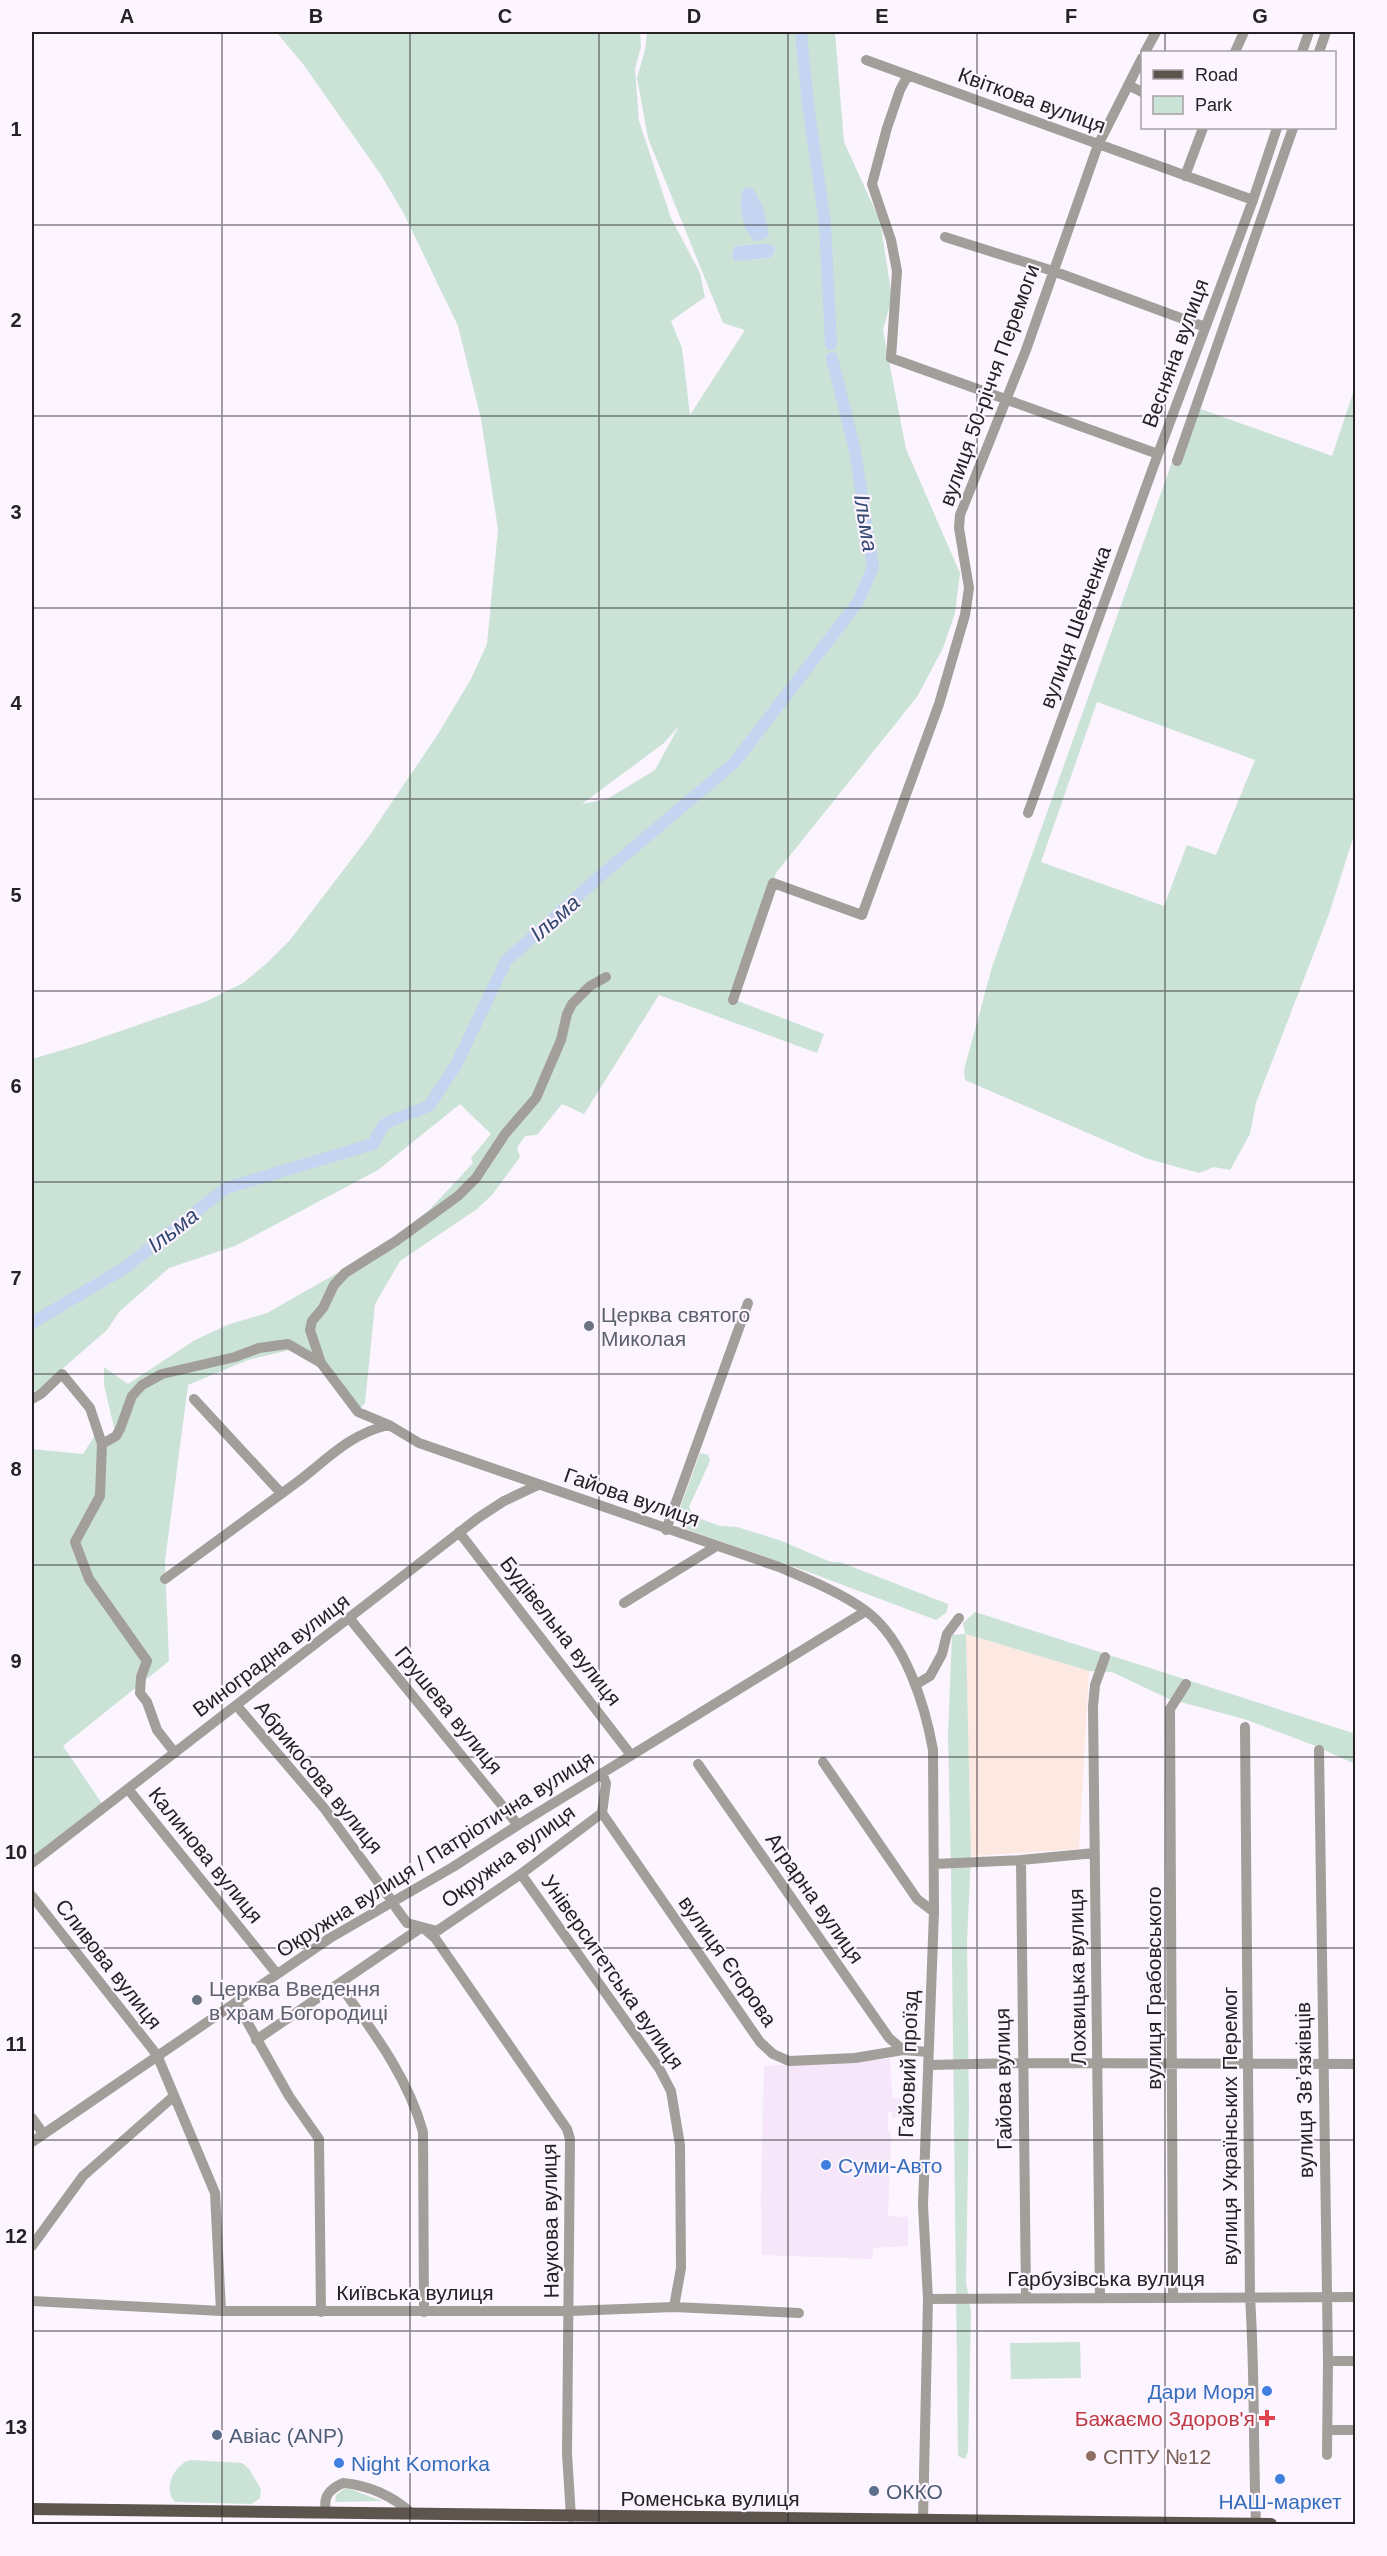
<svg xmlns="http://www.w3.org/2000/svg" width="1387" height="2556" font-family="Arial,sans-serif">
	<style>
		.built { fill: #f5e6f9 }
		.industrial { fill: #fde8e2 }
		.green { fill: #cae3d6; fill-rule: evenodd }
		.water { fill: #c4d4f1 }
		.lines { fill: none; stroke-linecap: round; stroke-linejoin: round }
		.river { stroke: #c4d4f1; stroke-width: 12 }
		.minor { stroke: #a29e99; stroke-width: 10 }
		.major { stroke: #5d554d; stroke-width: 12 }
		.grid { fill: none; stroke: #252125; stroke-width: 1.5; stroke-opacity: 0.55 }
		.worship-dot { fill: #6b7280; stroke: #fcf4fe; stroke-width: 2 }
		.shop-dot { fill: #3f7fe0; stroke: #fcf4fe; stroke-width: 2 }
		.health-dot { fill: #e0444e; stroke: #fcf4fe; stroke-width: 2 }
		.service-dot { fill: #5c6f8a; stroke: #fcf4fe; stroke-width: 2 }
		.education-dot { fill: #8d6e63; stroke: #fcf4fe; stroke-width: 2 }
		.labels { text-anchor: middle; dominant-baseline: central; stroke-width: 4.5; stroke-linejoin: round; paint-order: stroke }
		.street-label { font-size: 21px; fill: #252125; stroke: #fcf4fe }
		.worship-label { font-size: 21px; fill: #5b616d; stroke: #fcf4fe; text-anchor: start }
		.shop-label { font-size: 21px; fill: #366cbe; stroke: #fcf4fe; text-anchor: start }
		.health-label { font-size: 21px; fill: #be3a42; stroke: #fcf4fe; text-anchor: end }
		.service-label { font-size: 21px; fill: #4e5e75; stroke: #fcf4fe; text-anchor: start }
		.education-label { font-size: 21px; fill: #785e54; stroke: #fcf4fe; text-anchor: start }
		.water-label { font-size: 22px; font-style: italic; fill: #344972; stroke: #fcf4fe }
		.neatline { fill: none; stroke: #252125; stroke-width: 2 }
		.grid-label { font-size: 20px; text-anchor: middle; font-weight: bold; fill: #252125 }
	</style>
	<rect width="100%" height="100%" fill="#fcf4fe"/>
	<path class="built" d="M890,2059L892,2098L913,2099L912,2118L892,2117V2112H888V2132L891,2133L888,2216L908,2217V2246L873,2248L872,2259L762,2255L761,2198L764,2066Z"/>
	<path class="industrial" d="M966,1634L1089,1671L1079,1849L971,1856Z"/>
	<path class="green" d="M276,32H640L641,47L635,69L639,121L671,218L700,273L705,297L671,321L682,348L690,415L745,330L723,323L648,138L637,78L645,50L647,32H835L844,142L880,221L892,297L883,330L906,449L960,573L955,613L943,648L917,697L776,873L733,999L824,1034L817,1053L659,995L584,1114L562,1104L537,1135L525,1136L517,1148L520,1157L492,1195L477,1209L400,1261L375,1304L365,1403L355,1414L316,1364L290,1350L248,1360L188,1385L165,1561L169,1661L63,1746L105,1808L32,1863V1449L83,1454L97,1432L102,1444L116,1436L104,1385V1367L128,1384L195,1340L230,1324L267,1313L376,1251L429,1210L473,1163L471,1158L491,1134L460,1104L378,1170L235,1246L169,1268L119,1312L107,1330L62,1369L41,1394L32,1389V1059L83,1044L207,1001L243,983L267,963L290,940L367,839L438,734L471,679L487,644L498,529L481,419L458,326L403,212L381,175L303,64ZM756,244H771L776,248L771,258L747,260L735,246ZM679,726L655,770L607,799L582,804L664,743Z
		M1355,387V832L1329,914L1256,1103L1250,1134L1230,1170L1214,1167L1199,1173L1148,1159L965,1080L964,1070L992,967L1192,406L1332,456ZM1097,702L1255,760L1216,855L1187,845L1164,906L1041,862Z
		M700,1453L708,1455L710,1461L689,1507L693,1516L720,1526L737,1527L779,1540L831,1562H840L948,1604L947,1612L936,1620L811,1573L683,1528L680,1508Z
		M975,1612L1356,1734L1355,1764L1313,1745L1244,1719L1169,1699L1112,1672L1089,1671L966,1634L971,1856L967,1941L969,2106L966,2282L971,2312L968,2452L965,2459L958,2456L951,1874L948,1734L952,1635L965,1634L963,1623Z
		M1080,2342L1081,2378L1011,2379L1010,2343Z
		M191,2460L242,2463L249,2469L261,2489L260,2498L252,2504L175,2502C162,2489 175,2463 191,2460Z
		M344,2489H350L382,2501L335,2502L336,2495Z"/>
	<path class="water" d="M748,187L753,189L763,206L769,235L765,239L754,241C742,228 739,207 742,191Z
		M756,244H771L776,248L771,258L734,261L732,255L735,246Z"/>
	<g class="lines">
		<path class="river" d="M801,32L808,105L825,223L831,344
			M32,1323L126,1267L226,1188L373,1144L383,1126L390,1121L429,1106L456,1065L506,961L599,877L734,763L858,602L873,567L855,451L832,358"/>
		<path class="minor" d="M1145,52L1156,32
			M1235,52L1244,32
			M1302,52L1309,32
			M1319,52L1326,32
			M866,60L1253,200
			M908,75L900,90L887,128L872,184L891,240L897,271L891,358L1158,454L1253,200L1277,128
			M1128,85L1142,92
			M1185,176L1203,128
			M945,237L1053,271L1205,327
			M1177,461L1293,128
			M1028,813L1158,454
			M606,977L590,986L572,1004L567,1014L561,1040L536,1098L505,1134L476,1178L458,1196L396,1241L345,1273L334,1285L323,1308L312,1321L310,1330L321,1363L358,1412L389,1425L419,1443L779,1567C807,1579 842,1593 866,1611C905,1640 925,1705 933,1750L934,1912L923,2205L928,2299L923,2519
			M733,1000L773,883L862,915L939,704L965,615L969,588L959,528L960,515L1026,350L1098,145L1142,58
			M32,1399L41,1394L62,1374L90,1408L102,1444L116,1436L120,1429L132,1396L142,1385L162,1374L235,1357L259,1348L288,1344L321,1363
			M194,1399L281,1493
			M102,1444L100,1496L75,1542L89,1579L147,1661L141,1677L140,1693L147,1702L157,1730L175,1753
			M666,1530L748,1303
			M459,1532L631,1755
			M165,1579C209,1547 252,1515 296,1483C328,1459 348,1435 388,1425
			M624,1603L715,1547
			M350,1619L518,1825
			M915,1685L930,1676L942,1654L947,1634L959,1618
			M237,1706L324,1808L392,1901
			M1245,1727L1250,2297C1255,2373 1253,2448 1256,2524
			M1319,1750L1328,2361L1327,2455
			M823,1762L917,1899L934,1912
			M698,1764L889,2038L903,2050
			M602,1773L606,1783L602,1813L760,2042L773,2054L789,2061L855,2058L903,2050L928,2052
			M128,1789L277,1974
			M1021,1860L1026,2298
			M32,1863L478,1518L504,1501L538,1485
			M934,1864L1021,1860L1095,1853
			M521,1874L659,2068L671,2091L680,2145L681,2268L674,2307
			M32,1896L157,2055L215,2193L221,2311
			M396,1908L407,1923L422,1927L435,1938L567,2129L570,2139L567,2454L571,2517
			M339,1984C372,2030 408,2077 423,2132L424,2312
			M236,2002L289,2096L319,2139L321,2312
			M256,2040L422,1927L437,1931L521,1874L602,1813
			M928,2065L1022,2063L1356,2064
			M32,2118L42,2132
			M32,2142L330,1938L453,1867L518,1825L866,1611
			M32,2246L83,2176L174,2096
			M1173,2297L1170,1709L1186,1684
			M1100,2298L1093,1707L1095,1685L1105,1657
			M928,2299L1356,2297
			M32,2301L221,2311H570L674,2307L799,2313
			M1328,2361H1356
			M1328,2430H1356
			M326,2512C323,2497 328,2490 343,2483C368,2485 393,2496 411,2513"/>
		<path class="major" d="M32,2509L1271,2524"/>
	</g>
	<path class="grid" d="M222,32V2524M410,32V2524M599,32V2524M788,32V2524M977,32V2524M1165,32V52M1165,128V2524M32,225H1356M32,416H1356M32,608H1356M32,799H1356M32,991H1356M32,1182H1356M32,1374H1356M32,1565H1356M32,1757H1356M32,1948H1356M32,2140H1356M32,2331H1356"/>
	<g class="worship-dot">
		<circle cx="589" cy="1326" r="6"/>
		<circle cx="197" cy="2000" r="6"/>
	</g>
	<g class="shop-dot">
		<circle cx="826" cy="2165" r="6"/>
		<circle cx="1267" cy="2391" r="6"/>
		<circle cx="339" cy="2463" r="6"/>
		<circle cx="1280" cy="2479" r="6"/>
	</g>
	<path class="health-dot" d="M1264 2409h6v6h6v6h-6v6h-6v-6h-6v-6h6z"/>
	<g class="service-dot">
		<circle cx="217" cy="2435" r="6"/>
		<circle cx="874" cy="2491" r="6"/>
	</g>
	<circle class="education-dot" cx="1091" cy="2456" r="6"/>
	<g class="labels">
		<g class="street-label">
			<text transform="translate(1032 100) rotate(20)">Квіткова вулиця</text>
			<text transform="translate(1175 353) rotate(-70)">Весняна вулиця</text>
			<text transform="translate(989 385) rotate(-70)">вулиця 50-річчя Перемоги</text>
			<text transform="translate(1075 627) rotate(-70)">вулиця Шевченка</text>
			<text transform="translate(632 1497) rotate(19)">Гайова вулиця</text>
			<text transform="translate(561 1631) rotate(52)">Будівельна вулиця</text>
			<text transform="translate(271 1655) rotate(-37)">Виноградна вулиця</text>
			<text transform="translate(449 1710) rotate(51)">Грушева вулиця</text>
			<text transform="translate(319 1777) rotate(51)">Абрикосова вулиця</text>
			<text transform="translate(435 1854) rotate(-32)">Окружна вулиця / Патріотична вулиця</text>
			<text transform="translate(206 1855) rotate(51)">Калинова вулиця</text>
			<text transform="translate(508 1856) rotate(-36)">Окружна вулиця</text>
			<text transform="translate(815 1898) rotate(55)">Аграрна вулиця</text>
			<text transform="translate(728 1961) rotate(55)">вулиця Єгорова</text>
			<text transform="translate(109 1964) rotate(52)">Сливова вулиця</text>
			<text transform="translate(613 1972) rotate(55)">Університетська вулиця</text>
			<text transform="translate(1077 1977) rotate(-91)">Лохвицька вулиця</text>
			<text transform="translate(1153 1988) rotate(-90)">вулиця Грабовського</text>
			<text transform="translate(908 2064) rotate(-88)">Гайовий проїзд</text>
			<text transform="translate(1003 2079) rotate(-91)">Гайова вулиця</text>
			<text transform="translate(1304 2090) rotate(-91)">вулиця Звʼязківців</text>
			<text transform="translate(1229 2126) rotate(-90)">вулиця Українських Перемог</text>
			<text transform="translate(550 2221) rotate(-91)">Наукова вулиця</text>
			<text x="1106" y="2278">Гарбузівська вулиця</text>
			<text x="415" y="2292">Київська вулиця</text>
			<text x="710" y="2498">Роменська вулиця</text>
		</g>
		<g class="worship-label">
			<text x="601" y="1314">Церква святого<tspan x="601" dy="24">Миколая</tspan></text>
			<text x="209" y="1988">Церква Введення<tspan x="209" dy="24">в храм Богородиці</tspan></text>
		</g>
		<g class="shop-label">
			<text x="838" y="2165">Суми-Авто</text>
			<text x="1255" y="2391" text-anchor="end">Дари Моря</text>
			<text x="351" y="2463">Night Komorka</text>
			<text x="1280" y="2501" text-anchor="middle">НАШ-маркет</text>
		</g>
		<g class="health-label">
			<text x="1255" y="2418">Бажаємо Здоров'я</text>
		</g>
		<g class="service-label">
			<text x="229" y="2435">Авіас (ANP)</text>
			<text x="886" y="2491">ОККО</text>
		</g>
		<g class="education-label">
			<text x="1103" y="2456">СПТУ №12</text>
		</g>
		<g class="water-label">
			<text transform="translate(866 523) rotate(81)">Ільма</text>
			<text transform="translate(555 918) rotate(-41)">Ільма</text>
			<text transform="translate(173 1230) rotate(-38)">Ільма</text>
		</g>
	</g>
	<rect width="1387" height="2556" fill="none" stroke="#fcf4fe" stroke-width="66"/>
	<rect x="1141" y="51" width="195" height="78" fill="#fcf4fe" stroke="#a6a0a7" stroke-width="1.5"/>
	<rect x="1153" y="70" width="30" height="9" fill="#5d554d" stroke="#a6a0a7" stroke-width="1.5"/>
	<text x="1195" y="81" font-size="18" fill="#252125">Road</text>
	<rect x="1153" y="96" width="30" height="18" fill="#cae3d6" stroke="#a6a0a7" stroke-width="1.5"/>
	<text x="1195" y="111" font-size="18" fill="#252125">Park</text>
	<rect x="33" y="33" width="1321" height="2490" class="neatline"/>
	<g class="grid-label">
		<text x="127" y="23">A</text>
		<text x="316" y="23">B</text>
		<text x="505" y="23">C</text>
		<text x="694" y="23">D</text>
		<text x="882" y="23">E</text>
		<text x="1071" y="23">F</text>
		<text x="1260" y="23">G</text>
		<text x="16" y="136">1</text>
		<text x="16" y="327">2</text>
		<text x="16" y="519">3</text>
		<text x="16" y="710">4</text>
		<text x="16" y="902">5</text>
		<text x="16" y="1093">6</text>
		<text x="16" y="1285">7</text>
		<text x="16" y="1476">8</text>
		<text x="16" y="1668">9</text>
		<text x="16" y="1859">10</text>
		<text x="16" y="2051">11</text>
		<text x="16" y="2243">12</text>
		<text x="16" y="2434">13</text>
	</g>
</svg>
